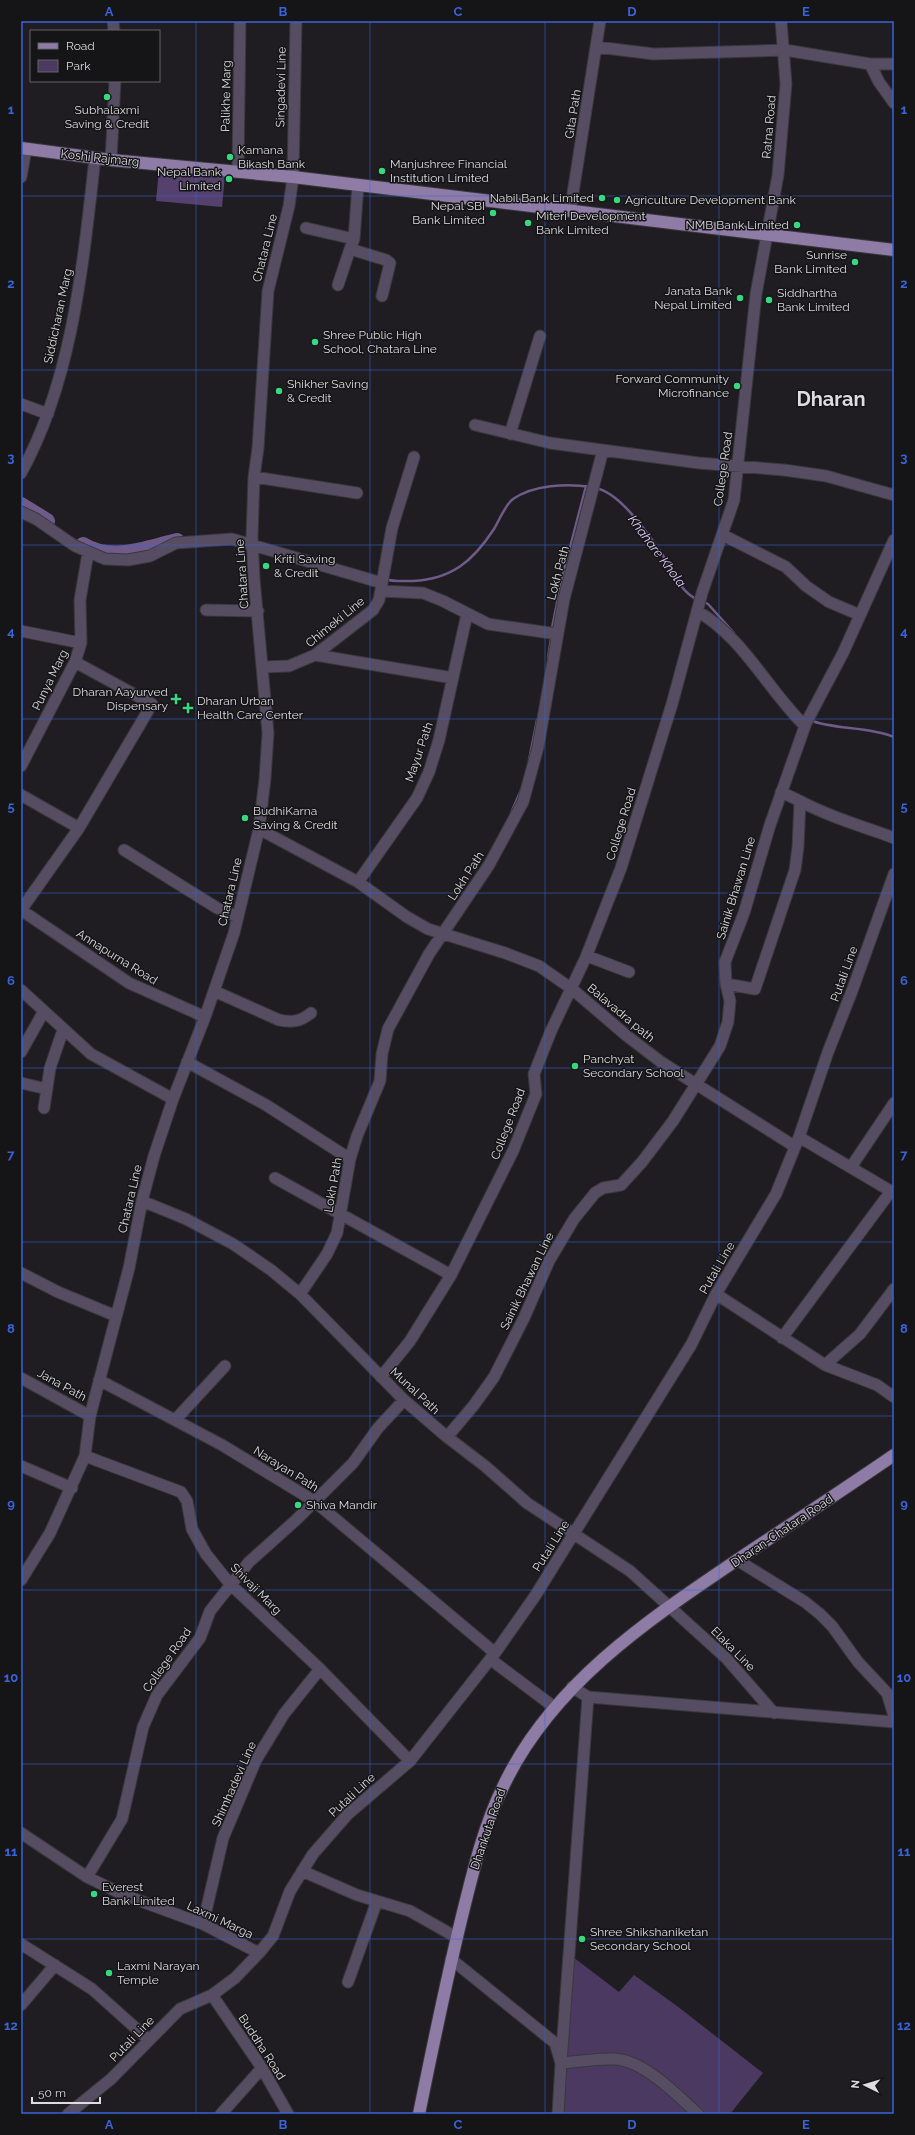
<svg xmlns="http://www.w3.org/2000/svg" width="915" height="2135" font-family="Raleway,sans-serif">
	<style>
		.green { fill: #4b3961 }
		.forest { fill: #55406e }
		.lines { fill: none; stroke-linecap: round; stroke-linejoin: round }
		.stream { stroke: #6f5a8a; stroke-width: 2.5 }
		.river { stroke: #6f5a8a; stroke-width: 16 }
		.minor-casing { stroke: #3a383c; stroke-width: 13 }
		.major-casing { stroke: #3a383c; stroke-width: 14 }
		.minor { stroke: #564d62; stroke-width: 11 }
		.major { stroke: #8e7ca7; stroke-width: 12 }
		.grid { fill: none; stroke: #3a63d9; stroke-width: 1; stroke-opacity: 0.55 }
		.poi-dot { fill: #37d880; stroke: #151417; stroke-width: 1.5 }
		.labels { text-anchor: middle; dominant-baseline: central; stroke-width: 3; stroke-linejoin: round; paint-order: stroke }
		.street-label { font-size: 12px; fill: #dddddf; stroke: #151417 }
		.poi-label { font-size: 12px; fill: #dddddf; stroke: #151417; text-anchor: start }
		.water-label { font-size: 13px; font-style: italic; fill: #decbf8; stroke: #151417 }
		.town-label { font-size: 20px; font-weight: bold; fill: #dddddf; stroke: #151417 }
		.neatline { fill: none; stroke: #3a63d9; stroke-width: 1.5 }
		.grid-label { font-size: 13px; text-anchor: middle; font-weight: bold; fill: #3a63d9 }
	</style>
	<rect width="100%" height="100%" fill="#1f1d21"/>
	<path class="green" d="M569,1954L619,1992L634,1975L677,2006L763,2073L730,2114H558Z"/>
	<path class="forest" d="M159,169L225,175L222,207L156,201Z"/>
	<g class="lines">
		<path class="stream" d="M595,488C619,491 649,535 662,554C671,569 680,592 698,600
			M385,579C394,582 404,581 413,581C452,579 473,561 494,529C499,521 505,505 513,499C533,485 567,483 591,487
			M702,601L708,604L734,633
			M552,628L562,578L586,486
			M548,658L551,639
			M810,720C833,730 867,726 894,737
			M529,760L537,720
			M511,813L521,790"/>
		<path class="river" d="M21,505L47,521
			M83,545C112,563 147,548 177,541"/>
		<defs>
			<path id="minor" d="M113,21L114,31
				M597,47L654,54L785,50L870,64L879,82L894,103
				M870,64H894
				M111,160L115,81
				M238,171L240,21
				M21,177L26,149
				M358,185L354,239L350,249L386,260L390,263L382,296
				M570,212L600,21
				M306,228L354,239
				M338,285L350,249
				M21,404L48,414
				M475,425L550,443L699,463L784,470L826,476L894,495
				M510,434L540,336
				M21,473C73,379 83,263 95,158
				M254,477L357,493
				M21,512L36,519L75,546L105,559L128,560L150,556L176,543L232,539L382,583
				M723,535L786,567L806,586L829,602L860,615
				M381,591L423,593L443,601L488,624L557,634
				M206,610L258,611
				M697,611C744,638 767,689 805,726
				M21,631L81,643
				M315,655L453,678
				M263,667L289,666L315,655L373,610L379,600L392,528L414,457
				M21,766L75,662L81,643L80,600L88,553
				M21,795L79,828
				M800,801C829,817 862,826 894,838
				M259,829L358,882L407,917L428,929L505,953L539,966L572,989L627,1036L661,1062L794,1146
				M124,850L217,908L238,917
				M358,882L417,798L429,772L439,740L467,614
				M21,910L79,828L152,704L75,662
				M21,910L129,983L205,1017
				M587,956L629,972
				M726,984L755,989L795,870L798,847L800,801L781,792
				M21,990L91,1054L173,1099
				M214,991L279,1020C293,1023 301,1021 311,1013
				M21,1052L44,1011
				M187,1062L266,1105L350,1159
				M21,1083L47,1089
				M44,1108L50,1068L63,1030
				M799,1137L894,1193
				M851,1167L894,1103
				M275,1178L451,1275
				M142,1201L186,1219L233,1244L271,1270L300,1294L404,1400L447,1437L485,1466L527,1503L630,1571L726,1658L774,1713
				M21,1273L58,1292L116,1316
				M300,1294L327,1254L337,1233L350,1159L357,1136L380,1081L382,1054L388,1029L429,954L489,865L523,802L538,747L564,599L603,450
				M716,1294L825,1365L877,1385L894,1397
				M782,1338L891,1191
				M825,1365L860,1334L894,1289
				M381,1377L410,1341L451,1275L513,1151L536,1094L534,1074L551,1031L586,957L621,868L672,704L702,593L734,500L756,294L778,175L786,84L781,21
				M21,1378L90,1416
				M99,1380L222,1445L314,1501L495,1653
				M176,1419L225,1366
				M447,1437L474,1405L494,1377L524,1318L549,1261L574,1219L595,1193L603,1188L621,1185L642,1162L673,1121L720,1046L728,1022L730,1001L726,984L725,962L744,913L770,825L806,723L843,653L894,540
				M85,1456L181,1492L187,1501L192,1529L206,1554L230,1584L320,1669L410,1761
				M21,1466L72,1488
				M737,1560L805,1602L820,1614L832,1626L858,1662L887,1693L894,1716
				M21,1580L50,1533L85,1456L90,1416L129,1268L142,1201L154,1156L173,1099L205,1017L234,933L259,829L265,779L268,733L254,578L252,537L254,477L258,448L268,291L289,206L293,177L296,21
				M490,1659L554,1707
				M572,1687L588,1697L894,1722
				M588,1697L561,2063C579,2062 596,2058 614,2059C644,2060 677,2095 698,2114
				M21,1833L87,1877L124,1895L203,1924L259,1953
				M302,1871L357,1895L410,1911L456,1937
				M87,1877L122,1819L143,1727L157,1695L200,1638L210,1611L249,1562L296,1520L353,1463L378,1428L404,1400
				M203,1924L223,1838L256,1760L284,1714L320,1669
				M21,1944L92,1989L149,2040
				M451,1959L555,2043L561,2063L558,2114
				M348,1982L377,1901
				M212,1995L262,2068L288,2114
				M21,2005L55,1965
				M68,2114L111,2079L180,2009L212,1995L235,1978L259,1953L273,1936L290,1891L313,1854L348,1814L410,1761L495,1653L535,1596L691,1345L716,1294L776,1194L799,1137L828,1052L852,991L894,874
				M221,2114L262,2068"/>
			<path id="major" d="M21,148L111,160L293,177L894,250
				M419,2114C433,2045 447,1976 464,1908C474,1868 484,1826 502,1789C550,1685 648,1620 740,1558C791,1524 843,1490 894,1455"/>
		</defs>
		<use href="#minor" class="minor-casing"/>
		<use href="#major" class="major-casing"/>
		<use href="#minor" class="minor"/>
		<use href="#major" class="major"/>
	</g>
	<path class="grid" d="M196,21V2114M370,21V2114M545,21V2114M719,21V2114M21,196H894M21,370H894M21,545H894M21,719H894M21,893H894M21,1068H894M21,1242H894M21,1416H894M21,1590H894M21,1764H894M21,1939H894"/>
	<g class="poi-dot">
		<circle cx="107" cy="97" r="4"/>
		<circle cx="230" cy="157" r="4"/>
		<circle cx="382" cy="171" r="4"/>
		<circle cx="229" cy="179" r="4"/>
		<circle cx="602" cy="198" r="4"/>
		<circle cx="617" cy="200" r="4"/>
		<circle cx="493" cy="213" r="4"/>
		<circle cx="528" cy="223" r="4"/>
		<circle cx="797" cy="225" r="4"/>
		<circle cx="855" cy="262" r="4"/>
		<circle cx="740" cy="298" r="4"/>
		<circle cx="769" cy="300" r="4"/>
		<circle cx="315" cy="342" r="4"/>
		<circle cx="737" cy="386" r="4"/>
		<circle cx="279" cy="391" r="4"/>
		<circle cx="266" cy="566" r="4"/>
		<path d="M174 693h4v4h4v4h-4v4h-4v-4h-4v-4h4z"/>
		<path d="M186 702h4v4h4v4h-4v4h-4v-4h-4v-4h4z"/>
		<circle cx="245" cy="818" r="4"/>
		<circle cx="575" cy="1066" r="4"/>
		<circle cx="298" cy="1505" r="4"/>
		<circle cx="94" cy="1894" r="4"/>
		<circle cx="582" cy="1939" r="4"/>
		<circle cx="109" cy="1973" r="4"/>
	</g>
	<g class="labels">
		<g class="street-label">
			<text transform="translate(281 87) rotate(-89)">Singadevi Line</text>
			<text transform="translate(226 96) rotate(-89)">Palikhe Marg</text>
			<text transform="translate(573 114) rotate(-81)">Gita Path</text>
			<text transform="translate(769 127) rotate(-85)">Ratna Road</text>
			<text transform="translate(100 158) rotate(6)">Koshi Rajmarg</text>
			<text transform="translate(265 248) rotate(-76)">Chatara Line</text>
			<text transform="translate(58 316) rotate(-78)">Siddicharan Marg</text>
			<text transform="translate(723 469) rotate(-82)">College Road</text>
			<text transform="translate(558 573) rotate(-75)">Lokh Path</text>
			<text transform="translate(242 574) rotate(-94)">Chatara Line</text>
			<text transform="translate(335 622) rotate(-39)">Chimeki Line</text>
			<text transform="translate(50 680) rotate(-64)">Punya Marg</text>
			<text transform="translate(419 752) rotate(-71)">Mayur Path</text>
			<text transform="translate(621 824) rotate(-73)">College Road</text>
			<text transform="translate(466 876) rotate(-57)">Lokh Path</text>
			<text transform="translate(736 888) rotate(-73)">Sainik Bhawan Line</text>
			<text transform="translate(230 892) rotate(-77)">Chatara Line</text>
			<text transform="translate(117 957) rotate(32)">Annapurna Road</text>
			<text transform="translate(844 974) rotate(-70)">Putali Line</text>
			<text transform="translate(621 1013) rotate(40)">Balavadra path</text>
			<text transform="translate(508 1124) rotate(-69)">College Road</text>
			<text transform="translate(333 1185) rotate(-80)">Lokh Path</text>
			<text transform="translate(130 1199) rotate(-77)">Chatara Line</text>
			<text transform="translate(717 1268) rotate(-60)">Putali Line</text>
			<text transform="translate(527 1281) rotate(-64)">Sainik Bhawan Line</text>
			<text transform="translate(62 1385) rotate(29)">Jana Path</text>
			<text transform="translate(415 1391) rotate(43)">Munal Path</text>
			<text transform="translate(286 1469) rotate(32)">Narayan Path</text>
			<text transform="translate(782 1531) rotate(-34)">Dharan-Chatara Road</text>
			<text transform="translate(551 1546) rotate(-58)">Putali Line</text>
			<text transform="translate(256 1589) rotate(45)">Shivaji Marg</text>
			<text transform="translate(733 1649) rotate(45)">Elaka Line</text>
			<text transform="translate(167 1660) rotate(-55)">College Road</text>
			<text transform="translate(234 1784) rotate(-66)">Shimhadevi Line</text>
			<text transform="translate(352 1795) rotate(-43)">Putali Line</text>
			<text transform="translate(488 1829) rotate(-71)">Dhankuta Road</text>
			<text transform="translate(220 1920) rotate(25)">Laxmi Marga</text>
			<text transform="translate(132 2039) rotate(-46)">Putali Line</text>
			<text transform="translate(262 2047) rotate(57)">Buddha Road</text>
		</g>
		<g class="poi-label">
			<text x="107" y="110" text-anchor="middle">Subhalaxmi<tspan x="107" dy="14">Saving &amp; Credit</tspan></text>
			<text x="238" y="150">Kamana<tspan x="238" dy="14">Bikash Bank</tspan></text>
			<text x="390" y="164">Manjushree Financial<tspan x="390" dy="14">Institution Limited</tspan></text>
			<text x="221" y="172" text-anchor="end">Nepal Bank<tspan x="221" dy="14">Limited</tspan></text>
			<text x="594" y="198" text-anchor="end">Nabil Bank Limited</text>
			<text x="625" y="200">Agriculture Development Bank</text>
			<text x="485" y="206" text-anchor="end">Nepal SBI<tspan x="485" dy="14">Bank Limited</tspan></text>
			<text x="536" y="216">Miteri Development<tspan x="536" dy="14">Bank Limited</tspan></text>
			<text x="789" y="225" text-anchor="end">NMB Bank Limited</text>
			<text x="847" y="255" text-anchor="end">Sunrise<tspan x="847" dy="14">Bank Limited</tspan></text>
			<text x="732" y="291" text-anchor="end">Janata Bank<tspan x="732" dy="14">Nepal Limited</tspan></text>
			<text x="777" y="293">Siddhartha<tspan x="777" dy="14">Bank Limited</tspan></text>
			<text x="323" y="335">Shree Public High<tspan x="323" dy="14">School, Chatara Line</tspan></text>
			<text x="729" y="379" text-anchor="end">Forward Community<tspan x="729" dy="14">Microfinance</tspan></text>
			<text x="287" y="384">Shikher Saving<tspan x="287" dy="14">&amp; Credit</tspan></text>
			<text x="274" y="559">Kriti Saving<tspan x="274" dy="14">&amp; Credit</tspan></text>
			<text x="168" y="692" text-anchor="end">Dharan Aayurved<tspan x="168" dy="14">Dispensary</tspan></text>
			<text x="197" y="701">Dharan Urban<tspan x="197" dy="14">Health Care Center</tspan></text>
			<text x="253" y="811">BudhiKarna<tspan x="253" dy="14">Saving &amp; Credit</tspan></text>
			<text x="583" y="1059">Panchyat<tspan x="583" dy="14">Secondary School</tspan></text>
			<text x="306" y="1505">Shiva Mandir</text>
			<text x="102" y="1887">Everest<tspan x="102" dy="14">Bank Limited</tspan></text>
			<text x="590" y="1932">Shree Shikshaniketan<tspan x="590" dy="14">Secondary School</tspan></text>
			<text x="117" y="1966">Laxmi Narayan<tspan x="117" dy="14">Temple</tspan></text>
		</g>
		<g class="water-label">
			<text transform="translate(657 551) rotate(53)">Khahare Khola</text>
		</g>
		<g class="town-label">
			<text x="831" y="399">Dharan</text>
		</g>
	</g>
	<rect width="915" height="2135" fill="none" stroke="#151417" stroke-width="44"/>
	<rect x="30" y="30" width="130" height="52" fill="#151417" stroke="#656467"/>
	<rect x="38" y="43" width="20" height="6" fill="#8e7ca7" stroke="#656467"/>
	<text x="66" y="50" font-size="12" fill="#dddddf">Road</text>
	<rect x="38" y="60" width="20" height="12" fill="#4b3961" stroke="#656467"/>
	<text x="66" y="70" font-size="12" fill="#dddddf">Park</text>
	<g transform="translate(865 2085) rotate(275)" stroke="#151417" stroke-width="3" paint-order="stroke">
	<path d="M0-3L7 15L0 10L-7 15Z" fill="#dddddf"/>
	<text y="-6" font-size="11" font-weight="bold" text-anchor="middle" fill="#dddddf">N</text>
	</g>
	<path d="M32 2097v6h68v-6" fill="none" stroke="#dddddf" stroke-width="2"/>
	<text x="38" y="2097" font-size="12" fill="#dddddf" stroke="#151417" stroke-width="3" paint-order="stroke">50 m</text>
	<rect x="22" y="22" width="871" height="2091" class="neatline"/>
	<g class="grid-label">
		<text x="109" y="16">A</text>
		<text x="283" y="16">B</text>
		<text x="458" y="16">C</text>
		<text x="632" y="16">D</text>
		<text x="806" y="16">E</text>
		<text x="11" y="114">1</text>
		<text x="904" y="114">1</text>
		<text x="11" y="288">2</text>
		<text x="904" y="288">2</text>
		<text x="11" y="462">3</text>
		<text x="904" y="462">3</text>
		<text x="11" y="636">4</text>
		<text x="904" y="636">4</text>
		<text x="11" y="811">5</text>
		<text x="904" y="811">5</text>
		<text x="11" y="985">6</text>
		<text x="904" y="985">6</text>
		<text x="11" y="1159">7</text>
		<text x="904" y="1159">7</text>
		<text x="11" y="1333">8</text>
		<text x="904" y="1333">8</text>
		<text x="11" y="1508">9</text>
		<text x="904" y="1508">9</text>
		<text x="11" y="1682">10</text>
		<text x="904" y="1682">10</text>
		<text x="11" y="1856">11</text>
		<text x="904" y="1856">11</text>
		<text x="11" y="2030">12</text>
		<text x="904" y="2030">12</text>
		<text x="109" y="2129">A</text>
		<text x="283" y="2129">B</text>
		<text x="458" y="2129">C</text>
		<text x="632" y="2129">D</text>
		<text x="806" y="2129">E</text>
	</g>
</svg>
